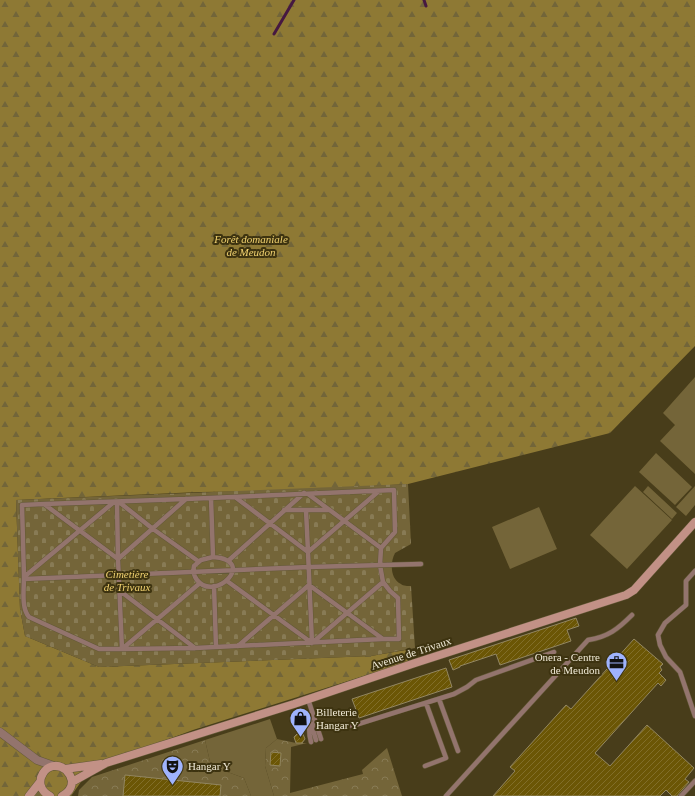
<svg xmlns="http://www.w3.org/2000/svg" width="695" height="796" font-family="Georgia,serif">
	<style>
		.forest { fill: url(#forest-firs) }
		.cemetery { fill: url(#cemetery-stones) }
		.park { fill: url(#park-crowns) }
		.garden { fill: #746539 }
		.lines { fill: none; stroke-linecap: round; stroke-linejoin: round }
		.stream { stroke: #461841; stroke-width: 3 }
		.building { fill: url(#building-hatch); stroke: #928661 }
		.service-casing { stroke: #635938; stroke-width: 5.5 }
		.minor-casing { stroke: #635938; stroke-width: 9 }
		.secondary-casing { stroke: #635938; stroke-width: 9 }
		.service { stroke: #93746d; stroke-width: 4.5 }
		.minor { stroke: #93746d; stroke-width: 8 }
		.secondary { stroke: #c29186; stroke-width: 8 }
		.labels { text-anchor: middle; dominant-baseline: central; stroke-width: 4; stroke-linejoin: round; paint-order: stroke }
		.park-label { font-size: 11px; font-style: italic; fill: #f1d270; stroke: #3d3310 }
		.street-label { font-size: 11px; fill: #f1ebd8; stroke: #3d3310 }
		.poi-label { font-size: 11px; fill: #f1ebd8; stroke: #3d3310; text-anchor: start }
	</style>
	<defs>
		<pattern id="forest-firs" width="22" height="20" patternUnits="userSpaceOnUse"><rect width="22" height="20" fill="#8e7934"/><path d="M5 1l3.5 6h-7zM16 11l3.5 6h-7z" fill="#726539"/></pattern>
		<pattern id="cemetery-stones" width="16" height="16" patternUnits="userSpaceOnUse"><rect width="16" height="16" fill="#746539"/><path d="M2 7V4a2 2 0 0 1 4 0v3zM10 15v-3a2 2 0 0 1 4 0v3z" fill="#887b55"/></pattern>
		<pattern id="park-crowns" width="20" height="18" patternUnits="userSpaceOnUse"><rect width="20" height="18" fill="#746539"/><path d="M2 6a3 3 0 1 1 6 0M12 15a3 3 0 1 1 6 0" fill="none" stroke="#887b55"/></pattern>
		<pattern id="building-hatch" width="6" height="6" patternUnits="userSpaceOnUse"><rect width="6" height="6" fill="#6b5605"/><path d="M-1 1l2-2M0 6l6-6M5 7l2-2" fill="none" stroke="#816e29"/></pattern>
	</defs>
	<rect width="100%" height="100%" fill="#483d1a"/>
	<path class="forest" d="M0,0H695V346L610,433L408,484L276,491L199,492L16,500L20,609L25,636L99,667L371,656L406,650L408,662L193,730L155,744L83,779L71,796H0Z"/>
	<path class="cemetery" d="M408,484L411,544L395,553C390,562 390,579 401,584C403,586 408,586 411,586L415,648L371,656L99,667L25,636L20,609L16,500Z"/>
	<path class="park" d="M277,739L296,743H307L291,747L290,793L363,774L362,770L387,748L402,796H274L265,766L266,748Z
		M205,740L211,766L244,778L251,796H78L79,790L92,777Z"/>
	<path class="garden" d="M695,377V474L660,441L675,425L663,413Z
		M656,453L692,487L675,505L639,472Z
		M635,486L672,520L627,569L590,535Z
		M648,486L677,513L672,519L643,492Z
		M695,486V505L686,516L676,507Z
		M539,507L557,549L510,569L492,527Z
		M270,719L277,739L266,748L265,766L274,796H251L244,778L211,766L205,740Z"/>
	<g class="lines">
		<path class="stream" d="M424,0L426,6
			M274,34L294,0"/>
	</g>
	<path class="building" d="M576,618L579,626L567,630L571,641L500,665L496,654L460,666V667L453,670L449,660Z
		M634,639L663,664L660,667L662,670L659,673L666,680L661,686L658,683L595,753L610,766L647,725L694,768L685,779L689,782L677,796H672L666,790L660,796H493L515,771L510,767L566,705L571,709Z
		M446,668L452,687L359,718L352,699Z
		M298,733L303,734L305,739L302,743H296L294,737Z
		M271,752L281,753L280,766L270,765Z
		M125,775L221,785L220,796H123Z"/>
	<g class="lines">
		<defs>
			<path id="service" d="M308,494L381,548L380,565L383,582L312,643
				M235,497L308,552L312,643
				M211,498L213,557C258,560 215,603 197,580C194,576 193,571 194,566L201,560L213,557
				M114,502L24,577C24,589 21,608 29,617L99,649H122L200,583
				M117,502L118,559
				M119,502L153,529L198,561
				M284,510H328
				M306,510L308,552L379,491
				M118,559L186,499
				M228,561L304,493
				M695,571L686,581V605L665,623L658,635L660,645L666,657L680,672L695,716
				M24,577L22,505L44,504
				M24,579L309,567L421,564
				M227,581L312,643
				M383,582L390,591L398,598L399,639H383
				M214,586L216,647
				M120,591L195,648
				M238,646L309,585L383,639L195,648L122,649L118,559L44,504L186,499L394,490L395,532L381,548
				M308,699L321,739
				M439,699L458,751
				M311,723L316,740
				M352,726L454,694L467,687L476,680L554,652
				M311,742C308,731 309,721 312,711
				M425,766L446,758L426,703
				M446,796L588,640C608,637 618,629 632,615
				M681,796L695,781"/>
			<path id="minor" d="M0,732L37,760L54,766"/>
			<path id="secondary" d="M65,769L101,764
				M72,782L106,763L294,704L415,663L626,595L634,590L695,522
				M29,796L40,782
				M50,796C28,785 48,755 66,770C69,773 71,776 72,781C72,788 68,793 62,796"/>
		</defs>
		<use href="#service" class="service-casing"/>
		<use href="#minor" class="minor-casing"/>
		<use href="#secondary" class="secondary-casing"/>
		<use href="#service" class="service"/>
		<use href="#minor" class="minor"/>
		<use href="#secondary" class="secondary"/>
	</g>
	<defs>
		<symbol id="office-pin" viewBox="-11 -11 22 30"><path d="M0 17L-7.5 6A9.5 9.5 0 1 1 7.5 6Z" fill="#9fb3fd" stroke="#3d3310"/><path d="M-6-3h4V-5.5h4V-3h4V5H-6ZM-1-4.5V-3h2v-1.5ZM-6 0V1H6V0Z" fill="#111"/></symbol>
		<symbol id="shop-pin" viewBox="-11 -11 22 30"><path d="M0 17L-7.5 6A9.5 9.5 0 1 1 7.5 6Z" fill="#9fb3fd" stroke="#3d3310"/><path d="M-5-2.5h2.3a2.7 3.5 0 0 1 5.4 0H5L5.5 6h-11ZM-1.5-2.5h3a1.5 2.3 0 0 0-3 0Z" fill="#111"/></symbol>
		<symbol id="theatre-pin" viewBox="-11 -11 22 30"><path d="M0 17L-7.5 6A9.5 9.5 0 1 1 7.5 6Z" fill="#9fb3fd" stroke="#3d3310"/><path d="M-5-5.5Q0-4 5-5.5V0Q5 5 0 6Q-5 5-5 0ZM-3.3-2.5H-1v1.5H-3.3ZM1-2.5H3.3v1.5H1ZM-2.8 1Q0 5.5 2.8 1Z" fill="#111"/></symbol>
	</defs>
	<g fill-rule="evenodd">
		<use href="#office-pin" x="604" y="650" width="25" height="34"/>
		<use href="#shop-pin" x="288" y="706" width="25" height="34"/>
		<use href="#theatre-pin" x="160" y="754" width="25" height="34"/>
	</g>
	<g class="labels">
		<g class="park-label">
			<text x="251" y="239">Forêt domaniale<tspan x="251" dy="13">de Meudon</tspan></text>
			<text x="127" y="574">Cimetière<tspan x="127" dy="13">de Trivaux</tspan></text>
		</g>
		<g class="street-label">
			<text transform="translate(411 653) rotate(-18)">Avenue de Trivaux</text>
		</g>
		<g class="poi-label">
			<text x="600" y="657" text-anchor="end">Onera - Centre<tspan x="600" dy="13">de Meudon</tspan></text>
			<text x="316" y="712">Billeterie<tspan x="316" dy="13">Hangar Y</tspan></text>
			<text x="188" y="766">Hangar Y</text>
		</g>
	</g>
</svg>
